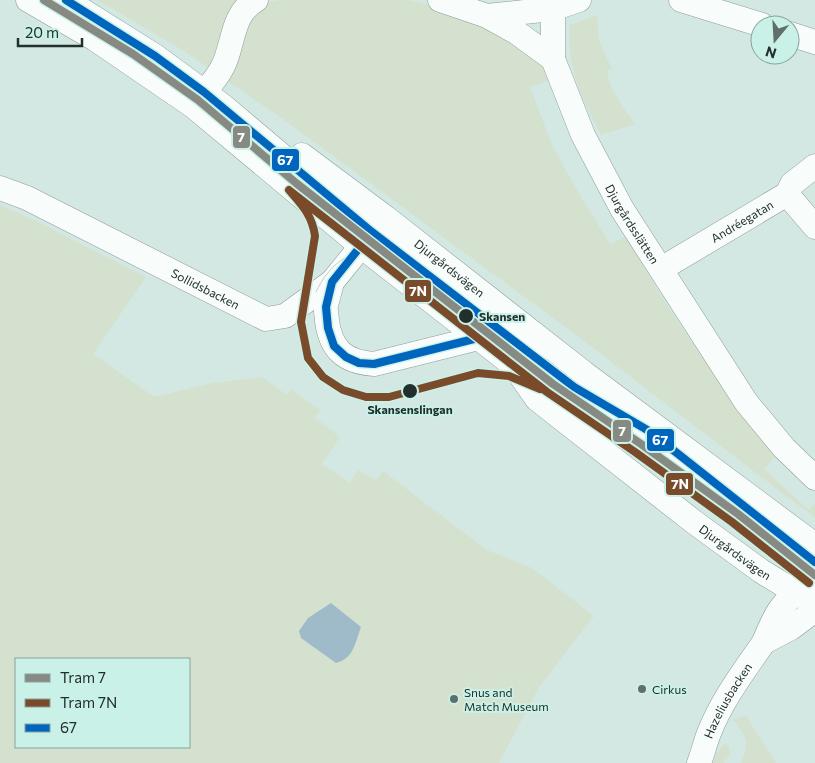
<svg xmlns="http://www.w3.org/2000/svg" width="815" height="763" font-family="Commissioner,sans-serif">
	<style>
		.green { fill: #d4e1ce; fill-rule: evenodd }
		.water { fill: #9fbac8 }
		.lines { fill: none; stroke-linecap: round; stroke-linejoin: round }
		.minor-casing { stroke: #8c9c98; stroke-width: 25 }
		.minor { stroke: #f8fcfb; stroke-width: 24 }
		.tram { stroke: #c6ccca; stroke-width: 1 }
		.bus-1-casing { stroke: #caf1e7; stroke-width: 11 }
		.bus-1 { stroke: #0065bd; stroke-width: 8 }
		.tram-1-casing { stroke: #caf1e7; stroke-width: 11 }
		.tram-2-casing { stroke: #caf1e7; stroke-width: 11 }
		.tram-1 { stroke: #878a83; stroke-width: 8 }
		.tram-2 { stroke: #7a4b2a; stroke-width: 8 }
		.stop-dot { fill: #21302c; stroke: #caf1e7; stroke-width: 2 }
		.poi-dot { fill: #5f706c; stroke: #caf1e7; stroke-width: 2 }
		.labels { text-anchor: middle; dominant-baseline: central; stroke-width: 4; stroke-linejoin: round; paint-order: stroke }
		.street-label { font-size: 12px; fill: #21302c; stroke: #caf1e7 }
		.stop-label { font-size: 12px; font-weight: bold; fill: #21302c; stroke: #caf1e7; text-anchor: start }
		.poi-label { font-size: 12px; fill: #21302c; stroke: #caf1e7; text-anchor: start }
		.line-badge { stroke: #caf1e7; stroke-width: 2 }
		.badge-label { font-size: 14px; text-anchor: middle; font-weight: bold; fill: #fff }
	</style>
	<rect width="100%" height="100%" fill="#d3e8e3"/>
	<path class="green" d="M97,0H247L267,2L280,0H409L439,7L481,21L542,61L548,81L530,87L553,147L577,190L610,244L626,236C668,312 721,387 777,455L764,469L809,510L815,503V517L786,496L576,335L287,122L184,51Z
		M597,15L599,40L612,69L607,70C608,89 625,109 635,124L601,135C582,98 566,69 570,25Z
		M0,205L32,219L146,277L93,354L154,397L212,383L262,377L287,395L291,389L320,410L315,418L340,437L322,464L350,483L358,470L376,480L383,471L487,550L532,568L594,616L539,687L499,763H0ZM16,659H189V747H16Z
		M746,716L776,763H741C750,743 747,737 733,720Z
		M724,744L729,746L730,755L723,763H712L715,755Z"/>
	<path class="water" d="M331,603L361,627C355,643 354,658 336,663L301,638L299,631L308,618Z"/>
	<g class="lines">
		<defs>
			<g id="minor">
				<path id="s1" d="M28,0L95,39L193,106L361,246L513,365L537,399L556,414L694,522L761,571L815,604"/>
				<path d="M66,0L155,56L223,106L372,232L533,356"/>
				<path id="s2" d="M440,0L487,16L516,32L553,59L583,135L622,209L746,402L784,448L815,478"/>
				<path d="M553,0V59"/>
				<path d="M681,0L762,25"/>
				<path d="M487,16L552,9L579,0"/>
				<path d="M790,34L815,42"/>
				<path d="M195,104C204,92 217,79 223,66C234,45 231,14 256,0"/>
				<path id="s3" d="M302,155L385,217L584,373L815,545"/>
				<path id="s4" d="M0,188L27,198L266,319L285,316L332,282L371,234"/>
				<path d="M787,194L815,227"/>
				<path id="s5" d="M661,269L787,194L792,184L815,166"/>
				<path d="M332,282C330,290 328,298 326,305C325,310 327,316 327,321C331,350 345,362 374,364L478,338L488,339"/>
				<path d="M513,352L553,384L641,444L738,514L815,575"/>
				<path d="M809,585C782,599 775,615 764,642L791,628L815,610"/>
				<path id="s6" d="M699,763C703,753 705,743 709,733C722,700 744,671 764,642"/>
			</g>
		</defs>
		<use href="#minor" class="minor-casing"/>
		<use href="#minor" class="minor"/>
		<path class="tram" d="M316,292C327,268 349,247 378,250C388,252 398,256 408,260"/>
		<defs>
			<path id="bus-1" d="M66,0L155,56L204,92L372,232L574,387L649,431L815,562
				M372,232L332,282L326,307L328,328L334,346L346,357L359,363L374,364L478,338L498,340L525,362"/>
		</defs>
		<use href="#bus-1" class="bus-1-casing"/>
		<use href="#bus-1" class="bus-1"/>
		<defs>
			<path id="tram-1" d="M44,0L133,54L198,100L296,183L553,384L641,444L738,514L815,575"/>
			<path id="tram-2" d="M289,190C302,205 312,215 315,236L301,322L308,358L323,377L343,390L366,397H389L478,373L509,376L540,389
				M290,191L547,392L635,452L732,522L809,583"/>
		</defs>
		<use href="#tram-1" class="tram-1-casing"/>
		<use href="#tram-2" class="tram-2-casing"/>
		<use href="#tram-1" class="tram-1"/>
		<use href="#tram-2" class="tram-2"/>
	</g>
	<g class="stop-dot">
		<circle cx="466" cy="316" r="8"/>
		<circle cx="410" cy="391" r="8"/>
	</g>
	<g class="poi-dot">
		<circle cx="642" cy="689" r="5"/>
		<circle cx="454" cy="699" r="5"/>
	</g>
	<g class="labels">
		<g class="street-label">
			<text stroke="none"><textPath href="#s5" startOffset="94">Andréegatan</textPath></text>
			<text stroke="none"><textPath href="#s2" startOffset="312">Djurgårdsslätten</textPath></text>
			<text stroke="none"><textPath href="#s3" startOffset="186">Djurgårdsvägen</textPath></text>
			<text stroke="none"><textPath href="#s4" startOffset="229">Sollidsbacken</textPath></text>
			<text stroke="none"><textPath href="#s1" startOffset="900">Djurgårdsvägen</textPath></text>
			<text stroke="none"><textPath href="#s6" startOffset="69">Hazeliusbacken</textPath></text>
		</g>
		<g class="stop-label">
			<text x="479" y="316">Skansen</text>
			<text x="410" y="409" text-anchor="middle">Skansenslingan</text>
		</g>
		<g class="poi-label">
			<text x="652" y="689">Cirkus</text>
			<text x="464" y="692">Snus and<tspan x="464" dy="14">Match Museum</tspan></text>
		</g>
	</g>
	<g class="line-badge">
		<rect x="232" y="125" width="19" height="24" rx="5" fill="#878a83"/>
		<rect x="271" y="148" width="29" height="24" rx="5" fill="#0065bd"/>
		<rect x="404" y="279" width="28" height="24" rx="5" fill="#7a4b2a"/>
		<rect x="612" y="419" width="20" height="24" rx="5" fill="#878a83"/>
		<rect x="646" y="428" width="29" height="24" rx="5" fill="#0065bd"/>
		<rect x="665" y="472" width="29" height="24" rx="5" fill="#7a4b2a"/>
	</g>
	<g class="badge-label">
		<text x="241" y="142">7</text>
		<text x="285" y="165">67</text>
		<text x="418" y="296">7N</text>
		<text x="622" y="436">7</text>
		<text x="660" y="445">67</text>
		<text x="680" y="489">7N</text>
	</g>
	<rect x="15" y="658" width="175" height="90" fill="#caf1e7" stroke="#86a49c"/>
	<rect x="25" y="674" width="25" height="8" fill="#878a83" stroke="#86a49c"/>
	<text x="60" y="683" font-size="15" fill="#21302c">Tram 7</text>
	<rect x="25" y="699" width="25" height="8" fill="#7a4b2a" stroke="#86a49c"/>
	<text x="60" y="708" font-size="15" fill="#21302c">Tram 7N</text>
	<rect x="25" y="724" width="25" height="8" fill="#0065bd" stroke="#86a49c"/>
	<text x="60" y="733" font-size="15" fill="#21302c">67</text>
	<g transform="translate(775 40) rotate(198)"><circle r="24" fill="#caf1e7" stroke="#86a49c"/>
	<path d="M0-4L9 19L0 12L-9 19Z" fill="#5f706c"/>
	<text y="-8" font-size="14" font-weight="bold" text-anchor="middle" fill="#21302c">N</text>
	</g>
	<path d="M18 38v8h64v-8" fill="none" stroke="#21302c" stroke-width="2.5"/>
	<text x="25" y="38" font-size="15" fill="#21302c" stroke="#caf1e7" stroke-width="4" paint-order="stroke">20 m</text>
</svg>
